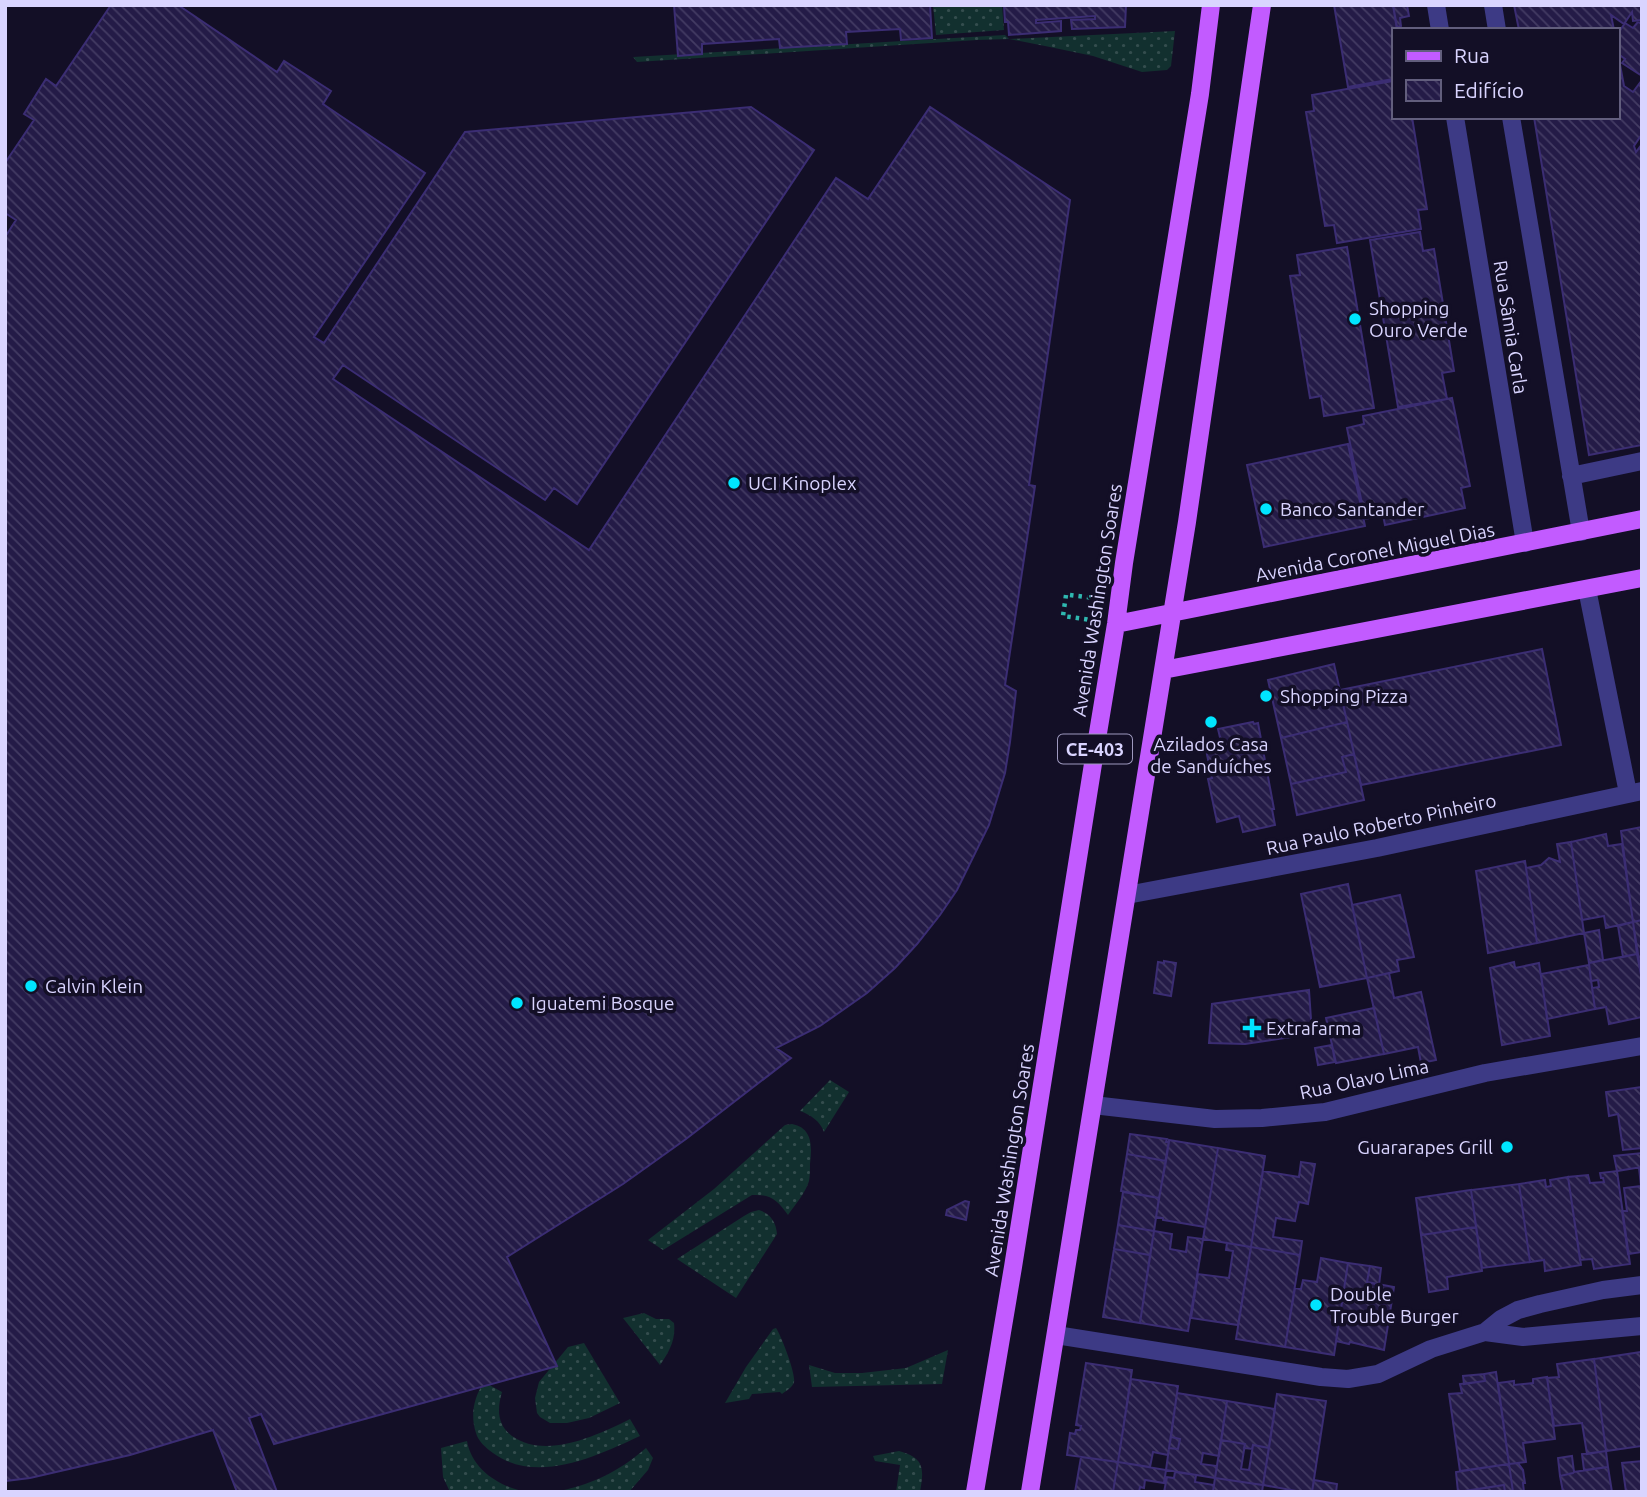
<svg xmlns="http://www.w3.org/2000/svg" width="1647" height="1497" font-family="Ubuntu,sans-serif">
	<style>
		.grass { fill: url(#grass-dots) }
		.building { fill: url(#building-back-hatch); stroke: #3b2d73; stroke-width: 2 }
		.lines { fill: none; stroke-linecap: round; stroke-linejoin: round }
		.path { stroke: #2fb8b0; stroke-width: 4.5; stroke-dasharray: 3.5 5; stroke-linecap: butt }
		.minor { stroke: #3d3a85; stroke-width: 18 }
		.major { stroke: #c25bff; stroke-width: 18 }
		.poi-dot { fill: #00e5ff; stroke: #130f26; stroke-width: 2.5 }
		.labels { text-anchor: middle; dominant-baseline: central; stroke-width: 7; stroke-linejoin: round; paint-order: stroke }
		.shield { fill: #130f26; stroke: #9e99be; stroke-width: 2 }
		.shield-label { font-size: 18px; font-weight: bold; fill: #d9d4ff }
		.poi-label { font-size: 19px; fill: #d9d4ff; stroke: #130f26; text-anchor: start }
		.street-label { font-size: 19px; fill: #d9d4ff; stroke: #130f26 }
	</style>
	<defs>
		<pattern id="grass-dots" width="8" height="8" patternUnits="userSpaceOnUse" patternTransform="scale(1.75)"><rect width="8" height="8" fill="#12302f"/><path d="M2 2h.1M6 6h.1" fill="none" stroke="#344d4e" stroke-width="1.8" stroke-linecap="round"/></pattern>
		<pattern id="building-back-hatch" width="6" height="6" patternUnits="userSpaceOnUse" patternTransform="scale(1.75)"><rect width="6" height="6" fill="#241b47"/><path d="M-1 5l2 2M0 0l6 6M5-1l2 2" fill="none" stroke="#433b63"/></pattern>
	</defs>
	<rect width="100%" height="100%" fill="#130f26"/>
	<path class="grass" d="M933,5H1002L1004,30L936,35Z
		M1175,31L1171,66L1167,70L1142,72L1093,56L1045,46L1009,39L977,40L637,62L633,57L1005,35L1009,39Z
		M830,1080L849,1092L824,1132C820,1121 811,1115 800,1111Z
		M792,1124C813,1128 812,1147 810,1164C810,1169 810,1176 809,1181C806,1192 795,1205 788,1215C777,1200 771,1194 752,1195L663,1250L648,1240L714,1189L785,1125Z
		M759,1210C771,1214 776,1222 777,1234L736,1298L677,1259L744,1216L751,1212Z
		M644,1313L656,1319H669L674,1323C676,1340 669,1352 660,1365L623,1318Z
		M776,1328C781,1335 796,1374 794,1382C793,1387 786,1391 782,1394L780,1392L752,1394L749,1399L725,1403L746,1367L773,1329Z
		M584,1343L620,1403L589,1418L567,1423H550L540,1417L537,1413L535,1398L539,1382L568,1347Z
		M948,1350L942,1384L812,1387L809,1365L835,1373H862L906,1368Z
		M484,1382L502,1392C497,1409 497,1425 512,1436C546,1460 598,1435 630,1419L640,1436C597,1456 537,1485 493,1453C486,1448 478,1441 476,1433C470,1415 474,1397 484,1382Z
		M467,1441C472,1470 500,1487 527,1492H450L443,1477L441,1448Z
		M646,1448L653,1458L648,1470L629,1492H554C591,1485 617,1473 646,1448Z
		M899,1451C925,1458 924,1469 920,1492H896L900,1465L875,1461L873,1456Z"/>
	<path class="building" d="M111,5H178L277,72L284,61L331,91L323,104L425,173L314,337L324,343L465,132L751,107L814,150L577,504L554,488L545,500L343,365L333,379L589,550L836,178L868,199L930,107L1070,200L1029,485L1035,486L1005,685L1016,691L1010,742L1005,773L989,825L957,890L940,915L917,944L895,968L867,993L820,1026L776,1048L791,1058L686,1139L623,1184L507,1257L557,1366L274,1444L261,1414L249,1418L277,1492H237L213,1430L130,1455L30,1478L5,1481V233L7,234L16,220L5,213V163L34,120L24,114L46,79L56,86Z
		M674,5H930L932,38L901,40L900,29L846,32L847,44L780,48L779,39L702,44V54L678,56Z
		M1004,5H1126L1125,27L1072,29L1071,20L1095,19V16L1036,20V23L1061,21V31L1009,35L1008,22H1005Z
		M1334,5H1393L1397,30H1393V79L1348,87Z
		M1393,5H1407L1409,16L1400,18L1401,26L1397,27Z
		M1514,5H1642V20L1633,21L1632,12L1624,24L1611,15L1614,30H1519Z
		M1638,22L1641,23L1642,22V76L1622,63L1625,59L1618,54L1624,86L1633,92L1642,80V134L1634,146L1636,152L1642,144V445L1589,455L1534,117H1617V35L1625,23L1633,28Z
		M1393,81V117H1412L1427,209L1418,210L1421,229L1337,243L1334,225L1325,226L1306,112L1314,111L1312,95Z
		M1420,232L1423,251L1434,249L1454,371L1442,373L1447,399L1398,407L1370,240Z
		M1347,247L1374,408L1324,416L1321,396L1310,398L1290,276L1300,275L1297,255Z
		M1452,398L1470,486L1461,488L1465,508L1385,525L1383,515L1365,519L1347,428L1364,424L1363,416Z
		M1348,444L1365,526L1264,547L1247,465Z
		M1542,649L1561,745L1361,785L1340,690Z
		M1334,664L1347,722L1281,738L1268,680Z
		M1253,722L1254,724L1258,723L1274,809H1272L1275,825L1243,832L1239,816L1217,822L1208,779L1212,778L1206,750L1222,746L1218,729Z
		M1347,722L1354,754L1342,757L1346,772L1291,784L1281,738Z
		M1354,754L1364,800L1297,815L1291,784L1346,772L1342,757Z
		M1642,827V920L1633,922L1621,831Z
		M1606,834L1608,846L1622,844L1633,922L1606,928L1604,916L1582,920L1571,842Z
		M1571,842L1584,933L1537,943L1526,868L1541,865L1549,858L1560,862L1557,844Z
		M1525,861L1537,943L1488,953L1476,871Z
		M1348,884L1367,978L1320,987L1301,894Z
		M1400,895L1414,957L1397,960L1399,971L1367,978L1352,905Z
		M1642,920V980L1633,922Z
		M1633,922L1637,954L1623,957L1618,926Z
		M1599,930L1603,960L1589,963L1584,933Z
		M1637,954L1642,980V1017L1609,1024L1606,1007L1595,1009L1592,988L1599,987L1598,980L1591,981L1589,963Z
		M1164,961L1176,963L1171,996L1154,993L1158,962L1164,963Z
		M1514,962L1515,968L1539,963L1550,1036L1502,1045L1490,968Z
		M1589,965L1595,1009L1547,1019L1541,974Z
		M1389,973L1394,998L1421,992L1436,1060L1421,1063L1418,1047L1384,1054L1367,978Z
		M1309,990L1312,1034L1245,1044L1209,1043L1212,1004Z
		M1374,1008L1384,1054L1336,1063L1326,1018Z
		M1332,1045L1335,1062L1318,1065L1315,1048Z
		M1642,1087V1148L1623,1150L1618,1114L1609,1116L1606,1092Z
		M1130,1134L1167,1139L1166,1142H1169L1166,1161L1127,1154Z
		M1169,1140L1218,1148L1205,1227L1163,1220V1218L1156,1217Z
		M1218,1148L1265,1156L1251,1247L1203,1239Z
		M1642,1153V1167L1617,1171L1614,1156Z
		M1127,1154L1166,1161L1159,1198L1121,1191Z
		M1301,1162L1315,1164L1308,1204L1299,1202L1295,1221L1276,1218L1273,1237L1302,1241L1300,1255L1251,1247L1263,1171L1299,1177Z
		M1642,1167V1252L1628,1254L1622,1211H1627L1624,1188L1641,1186L1639,1168Z
		M1617,1171L1630,1264L1594,1269L1592,1259L1580,1260L1568,1177L1588,1175L1590,1183L1604,1182L1603,1178H1601L1600,1173Z
		M1568,1177L1581,1265L1545,1271L1544,1260L1530,1262L1519,1184L1545,1180L1546,1187L1551,1186L1550,1180Z
		M1519,1184L1530,1262L1482,1268L1471,1190Z
		M1471,1190L1476,1227L1421,1235L1416,1198Z
		M1123,1192L1159,1198L1154,1231L1118,1225Z
		M965,1201L969,1202L966,1220L946,1215L947,1210Z
		M1118,1225L1154,1231L1150,1255L1114,1249Z
		M1476,1227L1482,1271L1447,1277L1448,1289L1429,1292L1421,1235Z
		M1154,1231L1172,1234L1170,1249L1186,1252L1188,1237L1203,1239L1188,1331L1140,1323Z
		M1227,1243L1251,1247L1238,1325L1191,1318L1198,1274L1229,1278L1233,1251L1226,1250Z
		M1251,1247L1300,1255L1285,1347L1236,1339Z
		M1114,1249L1150,1255L1140,1323L1103,1317Z
		M1321,1258L1348,1263L1334,1355L1285,1347L1295,1288L1301,1289L1303,1280L1317,1282Z
		M1348,1263L1370,1266L1367,1282L1394,1287L1384,1350L1350,1342L1349,1344L1336,1341Z
		M1370,1266L1381,1268L1379,1285L1367,1282Z
		M1641,1352L1642,1446L1606,1451L1594,1359Z
		M1594,1359L1606,1451L1587,1454L1582,1423L1554,1426L1547,1378L1559,1377L1557,1364Z
		M1086,1363L1132,1370L1118,1462L1067,1455L1070,1433L1075,1434L1076,1430H1080L1081,1426L1076,1425Z
		M1496,1372L1509,1464L1460,1471L1449,1394L1462,1393L1460,1384L1485,1381L1484,1374Z
		M1484,1374L1485,1381L1464,1384L1463,1376Z
		M1547,1377L1555,1439L1523,1443L1526,1462L1509,1464L1498,1383L1514,1381V1385L1533,1383V1379Z
		M1131,1379L1178,1386L1168,1455L1153,1452L1150,1467L1118,1462Z
		M1177,1393L1227,1401L1219,1456L1203,1453L1201,1464L1217,1466L1215,1478L1166,1470L1169,1448L1178,1449L1180,1439L1171,1437Z
		M1277,1394L1326,1401L1312,1492H1302L1263,1485Z
		M1227,1401L1275,1409L1269,1448L1253,1445L1252,1449L1244,1448L1245,1444L1221,1440Z
		M1171,1437L1180,1439L1178,1449L1169,1448Z
		M1221,1440L1245,1444L1241,1469L1249,1470L1253,1445L1269,1448L1263,1485L1215,1478Z
		M1606,1451L1608,1467L1584,1470L1582,1454Z
		M1572,1456L1574,1472L1573,1473L1560,1476L1558,1458Z
		M1081,1457L1118,1462L1113,1492H1075Z
		M1642,1461V1492H1626L1622,1463Z
		M1118,1462L1166,1470L1164,1483L1145,1480L1144,1488L1140,1487L1139,1492H1113Z
		M1518,1463L1523,1470L1525,1483H1523L1524,1492H1513L1509,1464Z
		M1509,1464L1513,1492H1505L1504,1485L1458,1492L1456,1472Z
		M1608,1467L1612,1492H1563L1560,1476L1573,1473L1574,1472Z
		M1175,1472L1196,1475L1195,1482L1214,1485L1213,1492H1164L1167,1477L1174,1478Z
		M1215,1478L1263,1485L1262,1492H1213Z
		M1314,1480L1337,1484L1336,1492H1312Z
		M1504,1485L1505,1492H1477L1479,1491V1489Z"/>
	<g class="lines">
		<path class="path" d="M1066,595L1063,616L1091,620
			M1070,595L1094,598"/>
		<path class="minor" d="M1436,5L1440,30
			M1493,5L1497,30
			M1455,117L1525,543
			M1511,117L1581,532
			M1571,476L1642,461
			M1587,589L1628,793
			M1127,895L1377,848L1642,791
			M1093,1105L1215,1119L1262,1118L1325,1112L1485,1073L1642,1046
			M1485,1332L1523,1337L1642,1326
			M1056,1335L1321,1377L1348,1379L1378,1374L1431,1349L1485,1332L1501,1319L1518,1310L1540,1304L1603,1290L1642,1285"/>
		<path class="major" d="M1116,624L1642,519
			M1163,670L1642,578
			M975,1492L1013,1267L1096,745L1116,624L1124,563L1200,94L1211,5
			M1030,1492L1187,522L1262,5"/>
	</g>
	<g class="poi-dot">
		<circle cx="1355" cy="319" r="7"/>
		<circle cx="734" cy="483" r="7"/>
		<circle cx="1266" cy="509" r="7"/>
		<circle cx="1266" cy="696" r="7"/>
		<circle cx="1211" cy="722" r="7"/>
		<circle cx="31" cy="986" r="7"/>
		<circle cx="517" cy="1003" r="7"/>
		<path d="M1248.5 1017.5h7v7h7v7h-7v7h-7v-7h-7v-7h7z"/>
		<circle cx="1507" cy="1147" r="7"/>
		<circle cx="1316" cy="1305" r="7"/>
	</g>
	<g class="labels">
		<rect class="shield" x="1058" y="734.5" width="74" height="29" rx="5"/>
		<g class="shield-label">
			<text x="1095" y="749">CE-403</text>
		</g>
		<g class="poi-label">
			<text x="1369" y="308">Shopping<tspan x="1369" dy="22">Ouro Verde</tspan></text>
			<text x="748" y="483">UCI Kinoplex</text>
			<text x="1280" y="509">Banco Santander</text>
			<text x="1280" y="696">Shopping Pizza</text>
			<text x="1211" y="744" text-anchor="middle">Azilados Casa<tspan x="1211" dy="22">de Sanduíches</tspan></text>
			<text x="45" y="986">Calvin Klein</text>
			<text x="531" y="1003">Iguatemi Bosque</text>
			<text x="1266" y="1028">Extrafarma</text>
			<text x="1493" y="1147" text-anchor="end">Guararapes Grill</text>
			<text x="1330" y="1294">Double<tspan x="1330" dy="22">Trouble Burger</tspan></text>
		</g>
		<g class="street-label">
			<text transform="translate(1511 327) rotate(81)">Rua Sâmia Carla</text>
			<text transform="translate(1375 552) rotate(-11)">Avenida Coronel Miguel Dias</text>
			<text transform="translate(1097 600) rotate(-81)">Avenida Washington Soares</text>
			<text transform="translate(1381 824) rotate(-12)">Rua Paulo Roberto Pinheiro</text>
			<text transform="translate(1364 1079) rotate(-12)">Rua Olavo Lima</text>
			<text transform="translate(1009 1160) rotate(-81)">Avenida Washington Soares</text>
		</g>
	</g>
	<rect width="1647" height="1497" fill="none" stroke="#d9d4ff" stroke-width="14"/>
	<rect x="1392" y="28" width="228" height="91" fill="#130f26" stroke="#625e7d" stroke-width="2"/>
	<rect x="1406" y="51" width="35" height="10" fill="#c25bff" stroke="#625e7d" stroke-width="2"/>
	<text x="1454" y="63" font-size="21" fill="#d9d4ff">Rua</text>
	<rect x="1406" y="80" width="35" height="21" fill="url(#building-back-hatch)" stroke="#625e7d" stroke-width="2"/>
	<text x="1454" y="98" font-size="21" fill="#d9d4ff">Edifício</text>
</svg>
